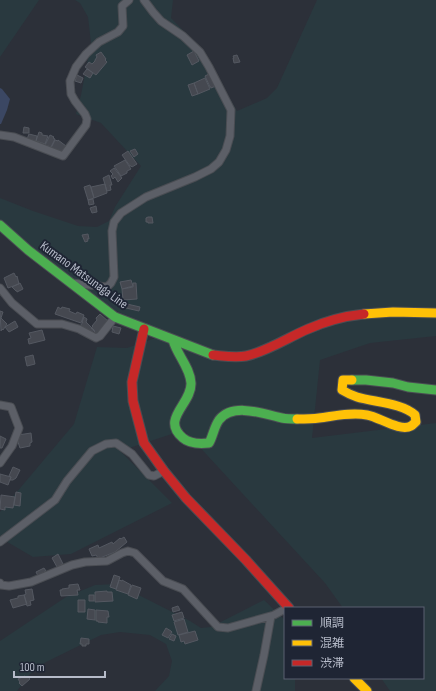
<svg xmlns="http://www.w3.org/2000/svg" width="436" height="691" font-family="'Sofia Sans Condensed','Noto Sans JP',sans-serif">
	<style>
		.green { fill: #29393f }
		.water { fill: #3b4763 }
		.building { fill: #454850; stroke: #545861 }
		.lines { fill: none; stroke-linecap: round; stroke-linejoin: round }
		.street-casing { stroke: #4a4d53; stroke-width: 9 }
		.fast-casing { stroke: #4a4d53; stroke-width: 11 }
		.slow-casing { stroke: #4a4d53; stroke-width: 11 }
		.jam-casing { stroke: #4a4d53; stroke-width: 11 }
		.street { stroke: #5c5f67; stroke-width: 7 }
		.fast { stroke: #4caf50; stroke-width: 9 }
		.slow { stroke: #ffc107; stroke-width: 9 }
		.jam { stroke: #c62828; stroke-width: 9 }
		.labels { text-anchor: middle; dominant-baseline: central; stroke-width: 4; stroke-linejoin: round; paint-order: stroke }
		.street-label { font-size: 13px; fill: #b6bbc9; stroke: #1f2534 }
	</style>
	<rect width="100%" height="100%" fill="#2c3039"/>
	<path class="green" d="M0,0H40H39L0,57Z
		M75,0H173L171,18L202,50L237,111L267,98L277,88L317,0H436V336L370,343L320,360L312,438L436,423V691H390L381,678H423V608H343L325,583L184,430L120,451L172,503L71,554L33,557L4,540L0,539V512L74,424L97,347L127,348L167,334L103,305L39,255L0,220V198L33,211L78,226L97,227L109,221L115,207L141,166L101,123L76,114L81,95L91,43L88,17L80,3Z
		M117,584L190,621L201,628L211,627L264,600L285,620V678H295V691H155L169,676L172,661L166,644L150,635L120,632L101,635L46,662L30,674L17,691H0V641L66,597L95,585Z"/>
	<path class="water" d="M0,88L2,89L10,99L7,110L1,124H0Z"/>
	<path class="building" d="M194,51L199,61L192,65L187,55Z
		M101,52L106,59L105,60L107,62L96,75L85,67L89,62L92,64L95,61V60L97,57L96,55Z
		M237,55L240,62L234,63L233,58H234L233,56Z
		M87,69L93,73L90,78L83,74Z
		M211,73L216,86L211,88V87H210L205,76Z
		M77,75L83,78L81,83L75,81Z
		M205,78L210,89L198,94L194,83Z
		M194,83L198,94L192,96L188,85Z
		M24,127L29,128V133H23Z
		M39,132L42,133V135L48,136L45,144L36,141Z
		M29,134L37,136L36,141L27,139Z
		M50,135L54,137L53,138L55,139L51,147L45,145Z
		M55,140L58,141V140L66,146L62,154L51,148Z
		M135,149L138,154L134,157L130,151Z
		M128,151L137,164L132,167L131,166H130L122,155Z
		M125,160L131,169L127,171V173L121,176L114,166Z
		M114,168L122,178L118,182L115,177L113,179L111,176L113,174L110,171Z
		M109,175L112,185H110L111,190L107,191L103,178Z
		M105,184L107,193L94,198L91,187Z
		M90,185L94,198L88,200L84,187Z
		M93,199L94,204L89,205L88,200Z
		M96,206L97,212L92,213L90,208Z
		M148,217H152L153,223H148V222H146V218Z
		M88,234L89,239H87L88,241L85,242L82,235Z
		M14,273L16,277L17,276L19,284L8,288L4,278Z
		M131,280L133,286L122,289L120,282Z
		M20,283L23,289L17,292V291H16L12,287Z
		M133,283H136L137,299L123,300L122,289L133,287Z
		M127,304L140,307L139,311L126,308Z
		M58,307L61,309L62,307L70,309L69,311L76,314L77,312L84,315L81,323L55,314Z
		M0,311L3,312L1,318L7,324L3,330L2,329L1,331Z
		M100,314L109,322L97,336L92,334L95,331L91,328L93,326H92L97,320L96,318Z
		M84,317L87,319L86,322L94,330L91,334L80,326L83,322H82Z
		M15,321L18,327L9,332L5,327Z
		M113,326L121,328L119,334L112,332Z
		M42,330L45,340L29,344L28,339L31,338L29,333Z
		M33,355L35,364L27,366L25,357Z
		M31,433L32,442L30,443V446L20,448L17,439H19L18,435Z
		M0,436L6,439L2,448H0Z
		M13,467L20,470L16,478L13,480H10L11,477L9,476Z
		M0,474L11,477L8,485L0,482Z
		M16,492L21,493L20,506L14,505Z
		M1,495L15,497L13,508L5,507V510L0,509Z
		M124,537L127,542L115,552L100,558V557L98,558L96,555L92,556L89,549L98,545L99,548L112,542L113,544L120,538L121,539Z
		M58,554L63,564L57,567L52,558Z
		M44,568L46,571L38,576L36,572Z
		M114,575L120,577L116,589L110,587Z
		M119,580L122,581V580L131,585L128,594L116,590Z
		M78,584L80,590H77L78,595L61,596L60,590H62V589L69,588V585Z
		M132,585L141,588L137,599L128,595Z
		M32,589L34,600L30,601L31,605L27,606L24,595L26,594L25,590Z
		M107,591V592H112L113,601L95,602V592Z
		M24,595L27,604L13,608L10,600L18,598V596Z
		M89,595H94V601H89Z
		M78,600H85V612H78Z
		M178,606L180,610L173,612L172,608Z
		M88,609L95,610V620L87,619Z
		M96,610L108,611L109,617H107V623L98,622V621H96Z
		M182,612L184,618L174,621L172,615Z
		M184,619L188,632L178,635L174,622Z
		M166,628L171,631L172,632L168,638L162,635Z
		M195,631L198,640L185,644L184,641L181,642L179,635Z
		M172,634L176,636L174,641L169,639Z
		M81,638L89,639V644H86V646H82V644H80Z
		M25,676L26,677L27,676L30,679L22,686L19,683L20,682L18,679Z"/>
	<g class="lines">
		<defs>
			<path id="street" d="M0,135L14,137L63,156L86,125L87,119L85,114L75,101L71,94L70,81L76,67L86,54L99,42L118,32L123,26L122,6L129,0
				M72,283L107,287L111,283L114,277L112,231L114,222L121,213L146,197L195,177L211,169L219,162L226,150L230,136L231,110L209,67L200,52L183,36L161,21L153,12L144,0
				M0,288L12,303L37,324H62L79,329L96,338L100,336L115,317
				M0,405L11,407L19,428L12,446L0,463
				M0,542L55,500L67,481L92,451L106,444L116,443L132,454L149,475L154,476L164,471
				M0,583L1,585L9,586L31,582L72,565L85,562L107,561L122,553L128,551L135,553L163,581L183,589L218,627L228,628L274,615L285,609
				M256,691L264,655L271,616"/>
			<path id="fast" d="M0,225L28,250L115,317L213,355
				M173,340C177,355 190,367 191,383C192,404 160,419 183,438C190,444 200,444 209,443C213,436 214,427 219,420C233,402 264,414 282,418C287,419 292,419 297,419
				M352,380H366L393,383L408,387L436,390"/>
			<path id="slow" d="M364,314L393,312L436,313
				M297,419C304,419 312,419 319,418C335,416 351,412 367,415C379,417 400,432 411,426C413,425 414,423 416,422L415,415C403,403 373,402 357,397C351,395 347,393 342,390L343,380H352
				M354,678L367,691"/>
			<path id="jam" d="M144,329L132,382L133,401L144,443L164,471L186,498L246,560L289,608
				M213,355C224,356 235,358 246,356C266,352 289,337 308,329C326,321 345,316 364,314"/>
		</defs>
		<use href="#street" class="street-casing"/>
		<use href="#fast" class="fast-casing"/>
		<use href="#slow" class="slow-casing"/>
		<use href="#jam" class="jam-casing"/>
		<use href="#street" class="street"/>
		<use href="#fast" class="fast"/>
		<use href="#slow" class="slow"/>
		<use href="#jam" class="jam"/>
	</g>
	<g class="labels">
		<g class="street-label">
			<text transform="translate(84 275) rotate(36)">Kumano Matsunaga Line</text>
		</g>
	</g>
	<rect x="284" y="607" width="140" height="72" fill="#1f2534" stroke="#5b6170"/>
	<rect x="292" y="620" width="20" height="6" fill="#4caf50" stroke="#5b6170"/>
	<text x="320" y="627" font-size="12" fill="#b6bbc9">順調</text>
	<rect x="292" y="640" width="20" height="6" fill="#ffc107" stroke="#5b6170"/>
	<text x="320" y="647" font-size="12" fill="#b6bbc9">混雑</text>
	<rect x="292" y="660" width="20" height="6" fill="#c62828" stroke="#5b6170"/>
	<text x="320" y="667" font-size="12" fill="#b6bbc9">渋滞</text>
	<path d="M14 671v6h91v-6" fill="none" stroke="#b6bbc9" stroke-width="2"/>
	<text x="20" y="671" font-size="12" fill="#b6bbc9" stroke="#1f2534" stroke-width="3" paint-order="stroke">100 m</text>
</svg>
